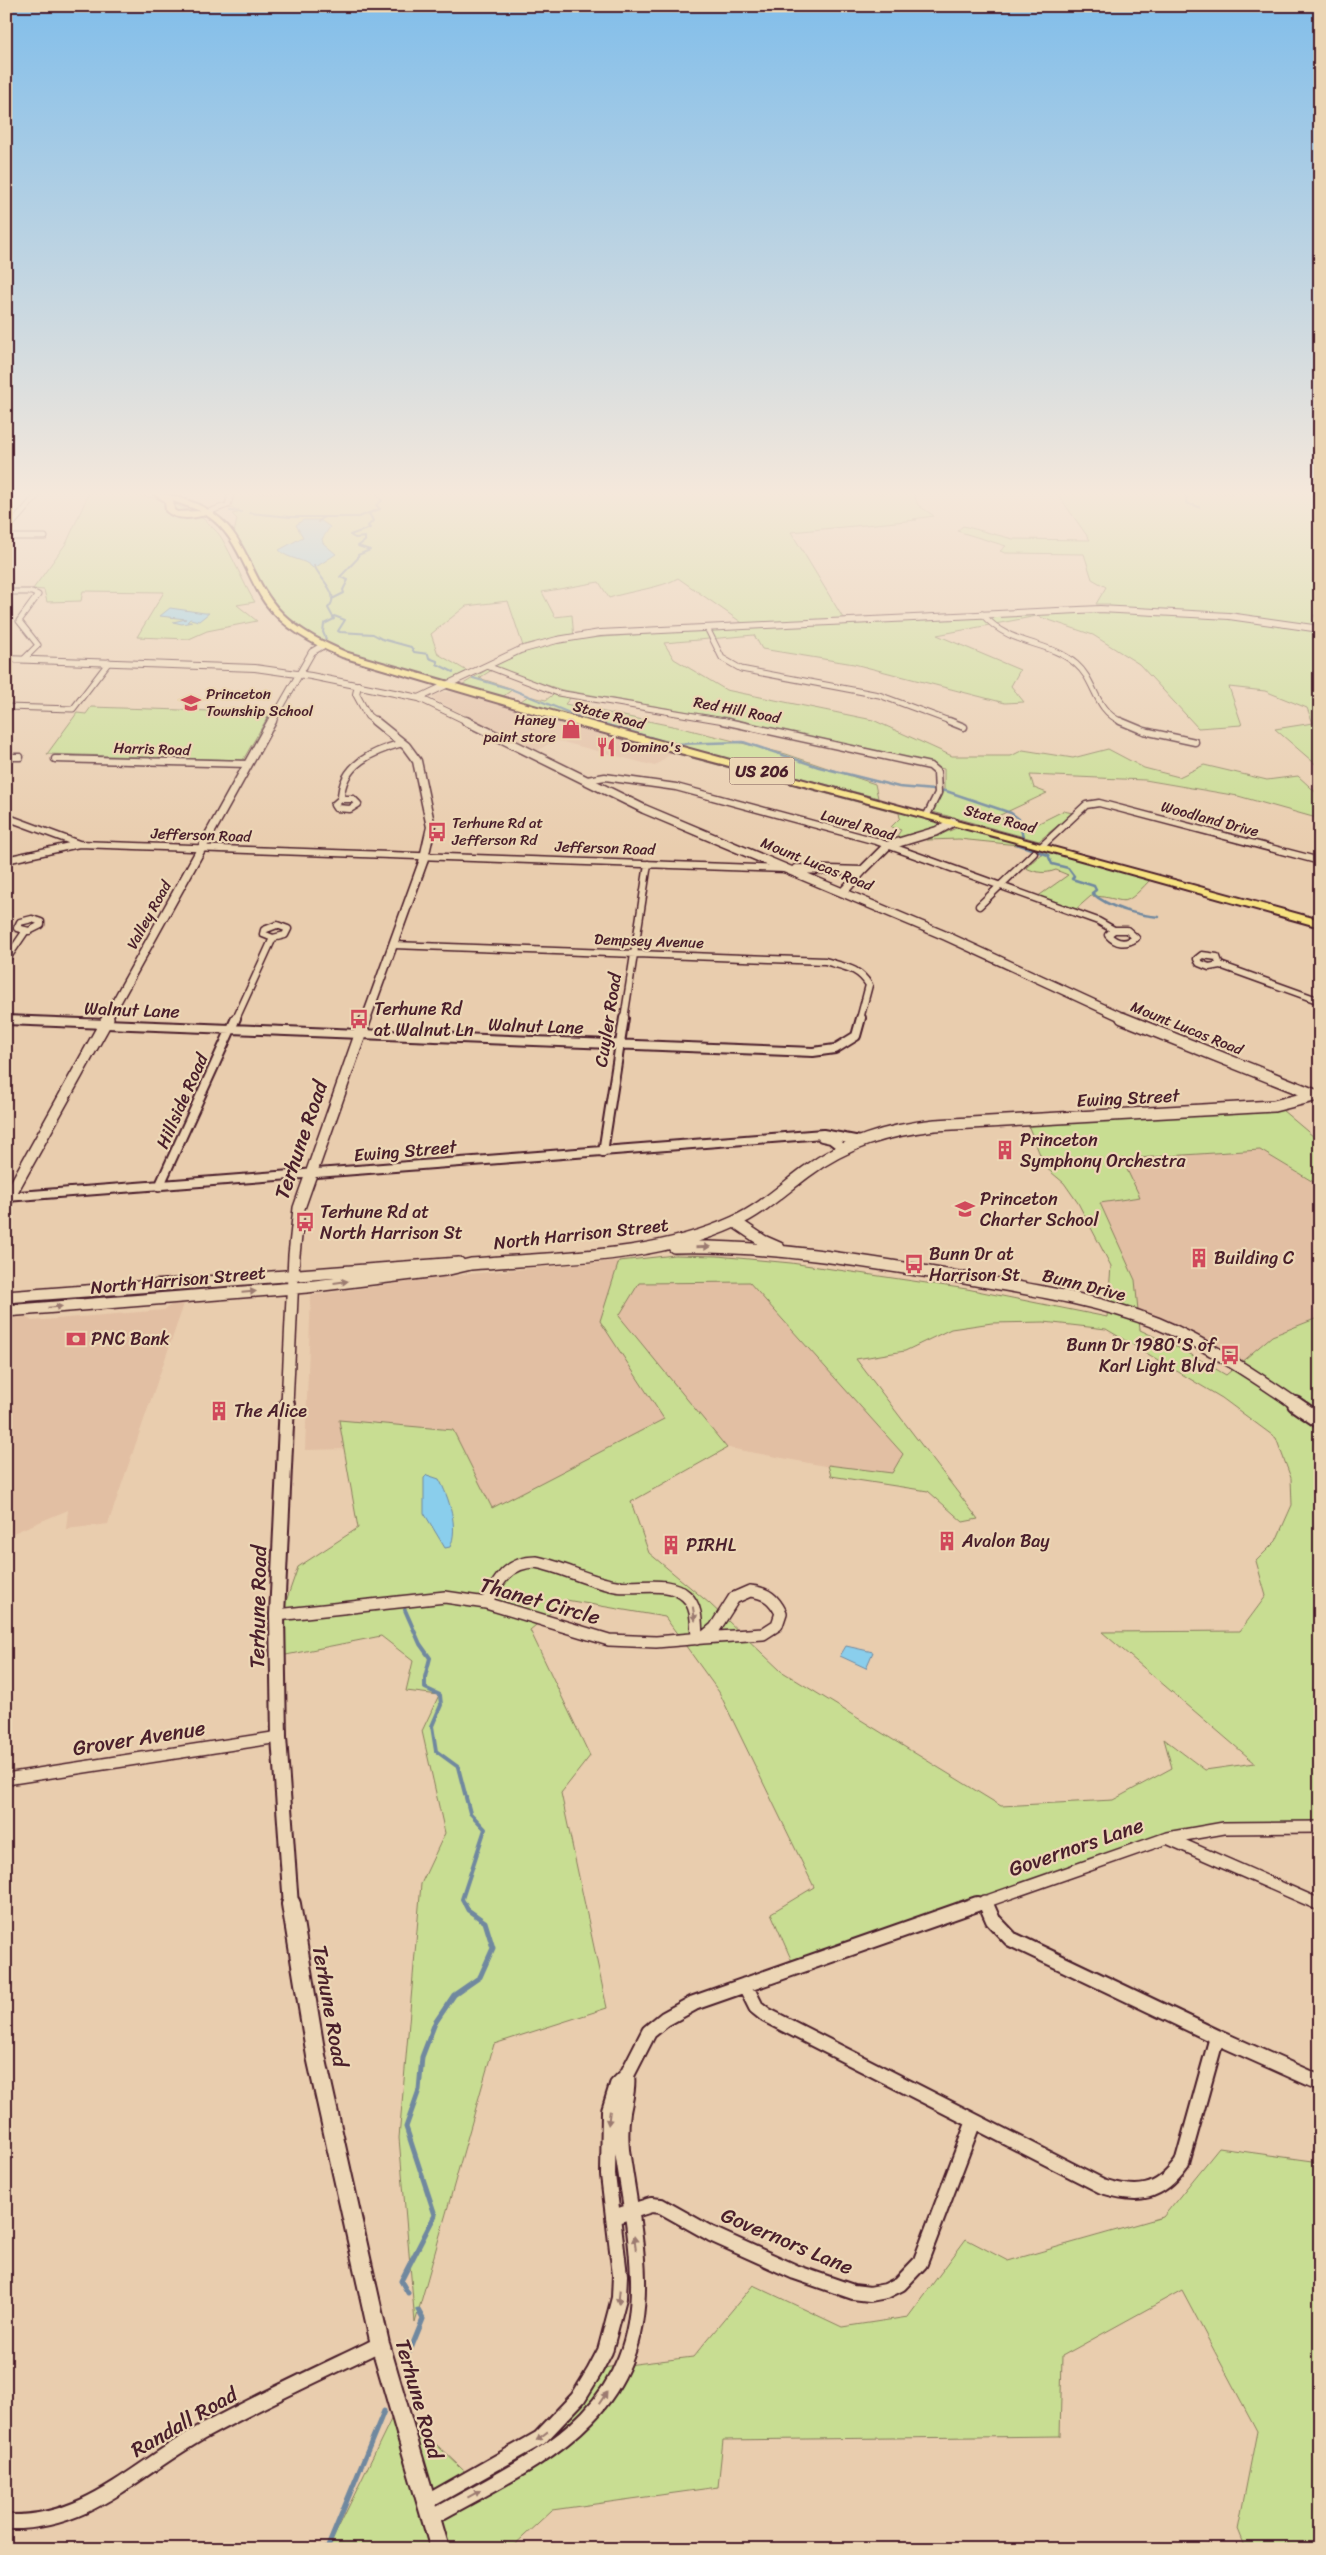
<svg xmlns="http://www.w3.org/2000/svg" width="1326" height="2555" font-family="Sriracha,sans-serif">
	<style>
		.built { fill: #e2bfa3 }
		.green { fill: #c8dd92; stroke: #897e5e; fill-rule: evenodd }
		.water { fill: #8aceec; stroke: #70889f }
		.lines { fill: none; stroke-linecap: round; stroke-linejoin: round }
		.stream-far3 { stroke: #70889f; stroke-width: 2 }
		.stream-far2 { stroke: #70889f; stroke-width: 2.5 }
		.stream-far1 { stroke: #70889f; stroke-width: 4 }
		.stream { stroke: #70889f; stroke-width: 5 }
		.minor-far4-casing { stroke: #4a1f2b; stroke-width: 7 }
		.minor-far3-casing { stroke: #4a1f2b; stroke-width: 9 }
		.minor-far2-casing { stroke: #4a1f2b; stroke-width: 12 }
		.minor-far1-casing { stroke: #4a1f2b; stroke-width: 14 }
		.minor-casing { stroke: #4a1f2b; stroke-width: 18 }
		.tertiary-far4-casing { stroke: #4a1f2b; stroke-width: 8 }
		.tertiary-far3-casing { stroke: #4a1f2b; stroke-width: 11 }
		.tertiary-far2-casing { stroke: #4a1f2b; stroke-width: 14 }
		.tertiary-far1-casing { stroke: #4a1f2b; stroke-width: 18 }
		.tertiary-casing { stroke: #4a1f2b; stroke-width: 22 }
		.trunk-casing { stroke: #4a1f2b; stroke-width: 4 }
		.minor-far4 { stroke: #ecd6b5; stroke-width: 5 }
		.minor-far3 { stroke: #ecd6b5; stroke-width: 6 }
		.minor-far2 { stroke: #ecd6b5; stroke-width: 8 }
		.minor-far1 { stroke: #ecd6b5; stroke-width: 11 }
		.minor { stroke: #ecd6b5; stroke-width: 14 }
		.tertiary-far4 { stroke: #ecd6b5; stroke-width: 6 }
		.tertiary-far3 { stroke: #ecd6b5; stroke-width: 8 }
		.tertiary-far2 { stroke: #ecd6b5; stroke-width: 11 }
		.tertiary-far1 { stroke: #ecd6b5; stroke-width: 14 }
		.tertiary { stroke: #ecd6b5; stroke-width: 18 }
		.trunk { fill: #f7e281; fill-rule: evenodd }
		.oneway { fill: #9b7a70 }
		.labels { text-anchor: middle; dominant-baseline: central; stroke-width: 4.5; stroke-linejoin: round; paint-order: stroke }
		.far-poi-label { font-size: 15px; fill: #4a1f2b; stroke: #ecd6b5; text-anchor: start }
		.far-street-label { font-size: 15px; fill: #4a1f2b; stroke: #ecd6b5 }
		.shield { fill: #ecd6b5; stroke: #7b5654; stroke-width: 1 }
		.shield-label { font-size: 16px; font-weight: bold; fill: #4a1f2b }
		.poi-label { font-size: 18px; fill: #4a1f2b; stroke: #ecd6b5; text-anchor: start }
		.street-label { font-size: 18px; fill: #4a1f2b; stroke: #ecd6b5 }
		.near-street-label { font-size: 21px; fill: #4a1f2b; stroke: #ecd6b5 }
	</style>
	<rect width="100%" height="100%" fill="#e9cdae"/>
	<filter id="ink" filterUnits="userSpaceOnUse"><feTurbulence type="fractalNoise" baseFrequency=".02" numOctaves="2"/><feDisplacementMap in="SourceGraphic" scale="10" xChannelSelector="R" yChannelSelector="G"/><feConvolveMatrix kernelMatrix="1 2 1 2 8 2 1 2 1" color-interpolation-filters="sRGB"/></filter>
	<g filter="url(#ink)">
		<path class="built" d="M443,692H458L674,751L655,766L555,740L537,751L435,700L432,697Z
			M1260,1150L1320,1186V1317L1272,1336L1242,1362L1203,1340L1137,1311L1100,1203L1139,1197L1121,1159Z
			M694,1254L735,1256L935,1487L708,1444L500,1529L434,1447L305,1450L311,1295L469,1274Z
			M184,1304L108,1524L66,1529L68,1510L6,1536V1319L25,1317L32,1321L164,1310L171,1305Z"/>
		<path class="green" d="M89,493C129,493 165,495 200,517C206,520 214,529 216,531C225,538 245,588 255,602L237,605L257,621L207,631L189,639L137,637L164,592L83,591L81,601L47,602L44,590L33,589L67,542Z
			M228,493H913L918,505L934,516L913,519L917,520L791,532L843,618L1103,609L1110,604H1096L1106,587L1092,579L1084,554L1005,553L1000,551L1006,546L957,531L963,526L1013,539L1090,540L1057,493H1320V614L1314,615L1320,629V768L1275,729L1313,723L1307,708L1265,691L1229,687L1242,725L1198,728L1139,664L1093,635L1037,616L937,635L1020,670L1011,686L1024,702L1005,703L854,664L762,649L754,635L664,643L674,659L726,690L873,720L952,756H1011L1023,750L1073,758L1108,749L1144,768L1179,777L1204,765L1267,780L1298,776L1320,796V819L1238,796L1145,780L1030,775L1034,788L1047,793L996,817L1033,826L1063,811L1073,813L1039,841L933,812L944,789V769L742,721L562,690L490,667L525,652L508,601L466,606L431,634L438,654L467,671L449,680L430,678L378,663L317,641L281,612L260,582L234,533L237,519L232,514L238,513L239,510L223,507ZM678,578L748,627L574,639L572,615L555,617L542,592L599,582L609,598C629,591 662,588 678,578Z
			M488,669L492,670L479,678L513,689L501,698L460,686Z
			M555,693L572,696L565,704L682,728L786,754L875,784L878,798L518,703L528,696L546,700Z
			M91,707L270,713L243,760L47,754L77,713L86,714Z
			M674,751L937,821L941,824L935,830L899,839L897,836L901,830L891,827L900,818L899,813L673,753Z
			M959,827L963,828L1027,846L959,839L927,840Z
			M1045,850L1150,880C1119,913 1129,897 1091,896L1075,910L1037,897L1068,875L1056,870C1045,874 1037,873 1026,868Z
			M1282,1110L1320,1142V1186L1260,1150L1122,1159L1140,1197L1100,1203L1135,1280L1140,1330L1185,1351L1226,1375L1272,1336L1320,1317V1827L1228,1825L794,1966L771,1913L814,1887L719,1692L665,1617L566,1600L530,1630L590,1756L561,1793L607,2008L494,2044L415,2323L399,2138L421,1884L445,1833L422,1731L439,1695L406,1691L413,1661L381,1636L276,1657L277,1627L298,1567L358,1528L339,1420L453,1430L492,1508L664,1419L600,1321L619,1261L675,1255L717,1256L791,1263L967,1289L1107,1317L1111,1266L1078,1203L1064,1183L1045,1167L1028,1125ZM749,1282L903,1454L892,1473L828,1465L831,1476L928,1491L963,1522L978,1519L856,1359L905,1351L951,1329L992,1323L1044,1322L1106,1329L1222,1398L1276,1438L1291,1478L1292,1505L1276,1541L1256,1561L1266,1596L1240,1631L1102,1632L1255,1763L1205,1770L1164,1739L1172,1768L1113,1800L1001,1806L781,1671L709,1603L649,1553L631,1502L727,1448L619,1316L639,1283Z
			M1219,2148L1320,2162V2549H1246L1238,2529L1257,2431L1182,2290L1062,2356L1060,2436L723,2440L718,2487L552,2510L510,2549H328L397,2407L480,2486L602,2368L693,2357L753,2285L842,2327L908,2317L966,2239L1008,2261L1163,2217Z"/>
		<path class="water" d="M303,520H320L330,527L322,539L323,543L336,554L316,567L313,568C304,558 288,560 279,550L303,537L296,525Z
			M170,608L205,613H209L199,621L190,619L187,622H192L182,624L173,622L186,619L160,616Z
			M427,1475L439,1479C449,1497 459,1528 450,1547L445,1548L424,1513V1478Z
			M846,1646L873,1652L866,1668L840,1656Z"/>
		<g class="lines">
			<path class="stream-far3" d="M1181,493L1187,497L1186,503L1199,507
				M230,511L241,512
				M250,513L290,517H359L369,513
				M318,522L324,517
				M314,565C319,579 342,594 328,608L334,619L324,624L323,632L326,639L324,642
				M332,599L344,593L343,590L348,580L340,577L358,558V555L370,550L358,546L365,541V537L355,538L350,535L370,528L368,526L373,521L369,513L380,509L376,505L382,501L376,493
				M334,616L345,620L338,631L340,632L373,634L382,639L411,647L414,652L428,654L429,658L437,661V664L453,672
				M473,678L511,689L587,720L602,722"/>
			<path class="stream-far2" d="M594,721L673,744L743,742L819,767L899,787L946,791L1011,813L1019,819L1023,838
				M1017,844L1048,855L1052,864L1068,868L1074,876L1072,879L1094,886L1096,890L1092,893C1109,908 1137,915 1159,917"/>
			<path class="stream-far1" d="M405,1610L420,1644L430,1658L425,1677V1688L440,1695L441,1705L432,1726L436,1751L458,1767L470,1813L485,1829L462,1899L466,1906"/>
			<path class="stream" d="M408,2293L401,2281L435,2215L406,2127L419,2090L422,2057L435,2023L454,1995L480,1977L493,1948L485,1922L468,1910L465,1904
				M410,2351L423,2319L418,2310
				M327,2549L384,2411"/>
			<defs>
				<path id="minor-far4" d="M208,512L228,505L232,493
					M6,531L39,493
					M6,537H45
					M6,592H32L38,595L19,621L38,645L24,659
					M982,614C1012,648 1047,639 1076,664C1097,682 1093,709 1122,722
					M707,628L722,658L741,669L879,695L952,722
					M487,666L558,693L730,722
					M6,707L73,709L109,662"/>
				<path id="minor-far3" d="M723,721L930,766L937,772L938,793L927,815
					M949,721L964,727
					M1120,721L1144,731L1195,742
					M6,757H20
					M55,759L248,764
					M587,780L605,777L676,787L876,841L1098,921L1114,930
					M341,799H353L358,804L350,809L336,808L334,805Z
					M341,799C341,764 374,751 402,743
					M6,817L79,844L786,869
					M1042,846L1086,805L1099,803L1320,861
					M6,860L79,844
					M979,906L1034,853
					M32,919L41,922V925L29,931L17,928L20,922Z
					M277,925L288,929L285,935L273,938L263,934L264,930Z
					M1114,930H1127L1136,938C1126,945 1116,944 1108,935Z
					M393,945L825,961C844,967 858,967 869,985L860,1019
					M1202,955L1217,957L1220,965L1209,967L1199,963L1197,959Z
					M6,960L25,932
					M1220,965L1320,1001
					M236,1019L273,938
					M624,1019L648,864"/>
				<path id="minor-far2" d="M6,1020L813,1052L835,1049L856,1036L861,1018
					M822,1137L831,1139L843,1148
					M603,1152L624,1018
					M159,1187L236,1018
					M6,1197L823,1134L860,1141"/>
				<path id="minor-far1" d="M750,1591C767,1593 774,1599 781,1613L777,1625L763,1634L703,1638L715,1628L734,1598Z
					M486,1603C498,1581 508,1562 536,1562C563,1567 589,1582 616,1586C639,1590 667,1579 686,1596C698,1607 696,1624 697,1639
					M277,1615L445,1597L486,1603L609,1640L656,1642L703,1638
					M6,1779L279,1737
					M1167,1838L1224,1828L1320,1827
					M984,1901L986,1906
					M973,1906L1167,1838L1320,1905"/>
				<path id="minor" d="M986,1904L993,1920L1011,1939L1217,2037L1320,2083
					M745,1985L756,2007L766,2015L1102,2186C1138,2197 1159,2195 1182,2163L1217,2037
					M613,2217L651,2205L661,2206L711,2234L795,2272L853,2292L870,2294L886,2291L900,2284L920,2263L974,2121
					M427,2502L540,2438L578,2398L594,2372L605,2351L619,2298L620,2275L608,2175L609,2111L617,2085L627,2075L649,2032L665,2019L694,2003L977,1904
					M431,2518C535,2459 641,2420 638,2279C637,2235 628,2193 622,2150C621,2138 621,2125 623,2112C625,2100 629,2088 627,2075
					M6,2522C90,2525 137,2467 206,2430C263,2399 322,2372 380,2344"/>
				<path id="tertiary-far4" d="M6,659L255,668L311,676L419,698L469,722
					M358,685L356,694L368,716L376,722
					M419,698L520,650L557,640L600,633L1100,609L1229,616L1320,629
					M272,722L312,652L322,646"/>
				<path id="tertiary-far3" d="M466,721L644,809L946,936L1126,1019
					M796,869L862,871L887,846L937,831L953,822
					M844,891L862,871
					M107,1019L272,721
					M366,1019L423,862L431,827L417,761L406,746L375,721"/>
				<path id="tertiary-far2" d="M1122,1018L1320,1097
					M6,1202L108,1018
					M735,1222L763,1241L779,1248
					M674,1247C771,1245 864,1261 959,1277C1026,1289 1093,1298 1157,1323C1207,1344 1252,1374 1297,1405
					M6,1297L459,1263
					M6,1311L307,1287L445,1270L471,1264C559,1257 653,1259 734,1222C761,1210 783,1189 806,1172C845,1143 887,1130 935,1125L1274,1106L1318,1095
					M287,1405L294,1255L299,1208L366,1018"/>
				<path id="tertiary-far1" d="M287,1404L277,1615L279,1737L291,1906
					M1295,1404L1320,1421"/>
				<path id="tertiary" d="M291,1904L316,2056L380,2344L440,2549"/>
				<path id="trunk" d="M152,493C165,493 174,496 186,500C251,521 242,573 283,614C301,632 325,643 348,653C671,747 996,830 1320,920V927L1038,848L567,723L342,657C313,644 284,629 265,603C245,574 237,534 206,515C193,518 177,521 166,511L165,501ZM173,501L201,511L177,512L174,510Z"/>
			</defs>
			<use href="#minor-far4" class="minor-far4-casing"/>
			<use href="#minor-far3" class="minor-far3-casing"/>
			<use href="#minor-far2" class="minor-far2-casing"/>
			<use href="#minor-far1" class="minor-far1-casing"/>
			<use href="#minor" class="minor-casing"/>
			<use href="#tertiary-far4" class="tertiary-far4-casing"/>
			<use href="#tertiary-far3" class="tertiary-far3-casing"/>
			<use href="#tertiary-far2" class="tertiary-far2-casing"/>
			<use href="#tertiary-far1" class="tertiary-far1-casing"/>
			<use href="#tertiary" class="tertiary-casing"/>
			<use href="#trunk" class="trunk-casing"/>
			<use href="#minor-far4" class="minor-far4"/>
			<use href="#minor-far3" class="minor-far3"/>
			<use href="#minor-far2" class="minor-far2"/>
			<use href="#minor-far1" class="minor-far1"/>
			<use href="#minor" class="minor"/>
			<use href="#tertiary-far4" class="tertiary-far4"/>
			<use href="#tertiary-far3" class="tertiary-far3"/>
			<use href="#tertiary-far2" class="tertiary-far2"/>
			<use href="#tertiary-far1" class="tertiary-far1"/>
			<use href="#tertiary" class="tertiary"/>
			<use href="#trunk" class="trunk"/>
		</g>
		<defs><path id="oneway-solid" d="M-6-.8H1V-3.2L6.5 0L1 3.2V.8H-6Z" transform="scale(1.25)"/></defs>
		<g class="oneway">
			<use href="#oneway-solid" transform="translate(703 1247) rotate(-2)"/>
			<use href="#oneway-solid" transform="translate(341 1282) rotate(-7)"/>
			<use href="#oneway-solid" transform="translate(249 1292) rotate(-5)"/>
			<use href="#oneway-solid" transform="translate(55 1307) rotate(-5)"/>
			<use href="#oneway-solid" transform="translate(694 1614) rotate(81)"/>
			<use href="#oneway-solid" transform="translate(609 2118) rotate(97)"/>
			<use href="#oneway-solid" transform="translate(635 2243) rotate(-97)"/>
			<use href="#oneway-solid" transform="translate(619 2297) rotate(96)"/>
			<use href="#oneway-solid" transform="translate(603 2398) rotate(-56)"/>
			<use href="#oneway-solid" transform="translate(542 2436) rotate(142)"/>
			<use href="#oneway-solid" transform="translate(474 2494) rotate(-29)"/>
		</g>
	</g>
	<linearGradient id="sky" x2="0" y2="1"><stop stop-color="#82beea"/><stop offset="0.58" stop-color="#f5e8db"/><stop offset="1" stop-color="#f5e8db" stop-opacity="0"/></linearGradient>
	<rect width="1326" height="851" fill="url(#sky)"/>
	<defs>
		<symbol id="school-bare" viewBox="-9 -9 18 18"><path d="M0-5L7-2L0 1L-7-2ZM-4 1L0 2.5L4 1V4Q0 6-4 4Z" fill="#d1495b" stroke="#ecd6b5" stroke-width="2.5" paint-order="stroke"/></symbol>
		<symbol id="shop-bare" viewBox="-9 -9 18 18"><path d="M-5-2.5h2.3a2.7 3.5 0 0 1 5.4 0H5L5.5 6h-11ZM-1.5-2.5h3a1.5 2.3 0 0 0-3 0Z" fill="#d1495b" stroke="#ecd6b5" stroke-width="2.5" paint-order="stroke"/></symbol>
		<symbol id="restaurant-bare" viewBox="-9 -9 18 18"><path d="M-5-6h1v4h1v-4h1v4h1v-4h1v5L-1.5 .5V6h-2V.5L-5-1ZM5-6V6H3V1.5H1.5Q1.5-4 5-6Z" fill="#d1495b" stroke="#ecd6b5" stroke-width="2.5" paint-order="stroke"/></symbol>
		<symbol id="bus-bare" viewBox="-9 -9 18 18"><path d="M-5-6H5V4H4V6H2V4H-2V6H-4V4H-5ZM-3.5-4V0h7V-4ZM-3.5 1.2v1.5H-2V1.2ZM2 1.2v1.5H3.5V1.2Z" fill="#d1495b" stroke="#ecd6b5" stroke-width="2.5" paint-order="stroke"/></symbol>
		<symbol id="building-bare" viewBox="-9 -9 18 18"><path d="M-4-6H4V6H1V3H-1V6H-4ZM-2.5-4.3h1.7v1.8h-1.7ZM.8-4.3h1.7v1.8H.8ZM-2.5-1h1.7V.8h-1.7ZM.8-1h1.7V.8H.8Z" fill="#d1495b" stroke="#ecd6b5" stroke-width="2.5" paint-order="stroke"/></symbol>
		<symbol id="bank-bare" viewBox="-9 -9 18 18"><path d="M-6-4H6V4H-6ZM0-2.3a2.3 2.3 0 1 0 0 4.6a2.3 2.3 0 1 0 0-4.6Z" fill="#d1495b" stroke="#ecd6b5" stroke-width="2.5" paint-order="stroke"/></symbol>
	</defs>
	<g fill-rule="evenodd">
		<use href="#school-bare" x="177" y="689" width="28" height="28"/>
		<use href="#shop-bare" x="557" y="715" width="28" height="28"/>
		<use href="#restaurant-bare" x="592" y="733" width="28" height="28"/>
		<use href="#bus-bare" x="423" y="818" width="28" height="28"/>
		<use href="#bus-bare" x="345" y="1005" width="28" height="28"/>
		<use href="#building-bare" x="991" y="1136" width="28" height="28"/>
		<use href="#school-bare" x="951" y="1195" width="28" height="28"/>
		<use href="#bus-bare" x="291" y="1208" width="28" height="28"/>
		<use href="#building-bare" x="1185" y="1244" width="28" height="28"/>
		<use href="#bus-bare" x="900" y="1250" width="28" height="28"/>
		<use href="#bank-bare" x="62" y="1325" width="28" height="28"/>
		<use href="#bus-bare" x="1216" y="1341" width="28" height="28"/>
		<use href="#building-bare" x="205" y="1397" width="28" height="28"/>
		<use href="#building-bare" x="933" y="1527" width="28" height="28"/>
		<use href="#building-bare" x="657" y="1531" width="28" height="28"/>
	</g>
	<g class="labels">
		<g class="far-poi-label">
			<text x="206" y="694">Princeton<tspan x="206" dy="17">Township School</tspan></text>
			<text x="556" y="720" text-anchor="end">Haney<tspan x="556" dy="17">paint store</tspan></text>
			<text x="621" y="747">Domino's</text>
			<text x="452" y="823">Terhune Rd at<tspan x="452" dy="17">Jefferson Rd</tspan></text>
		</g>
		<g class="far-street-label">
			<text transform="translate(737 710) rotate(11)">Red Hill Road</text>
			<text transform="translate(609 715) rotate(15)">State Road</text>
			<text transform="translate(152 749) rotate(2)">Harris Road</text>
			<text transform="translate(1000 819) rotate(15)">State Road</text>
			<text transform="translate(1210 819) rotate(15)">Woodland Drive</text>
			<text transform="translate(858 825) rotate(16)">Laurel Road</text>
			<text transform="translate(201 835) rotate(2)">Jefferson Road</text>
			<text transform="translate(605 848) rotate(2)">Jefferson Road</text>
			<text transform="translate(817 864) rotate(22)">Mount Lucas Road</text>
			<text transform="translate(149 915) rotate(-61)">Valley Road</text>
			<text transform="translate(649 941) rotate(2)">Dempsey Avenue</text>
			<text transform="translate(1187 1028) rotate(22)">Mount Lucas Road</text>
		</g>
		<rect class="shield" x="729.5" y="757.5" width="65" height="27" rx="4"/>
		<g class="shield-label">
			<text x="762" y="771">US 206</text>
		</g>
		<g class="poi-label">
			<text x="374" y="1009">Terhune Rd<tspan x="374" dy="21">at Walnut Ln</tspan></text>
			<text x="1020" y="1140">Princeton<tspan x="1020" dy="21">Symphony Orchestra</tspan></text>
			<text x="980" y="1199">Princeton<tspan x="980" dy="21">Charter School</tspan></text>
			<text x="320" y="1212">Terhune Rd at<tspan x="320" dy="21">North Harrison St</tspan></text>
			<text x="929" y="1254">Bunn Dr at<tspan x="929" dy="21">Harrison St</tspan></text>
			<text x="1214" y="1258">Building C</text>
			<text x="91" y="1339">PNC Bank</text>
			<text x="1215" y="1345" text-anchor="end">Bunn Dr 1980'S of<tspan x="1215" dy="21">Karl Light Blvd</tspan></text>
			<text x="234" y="1411">The Alice</text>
			<text x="962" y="1541">Avalon Bay</text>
			<text x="686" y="1545">PIRHL</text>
		</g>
		<g class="street-label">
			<text transform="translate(132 1010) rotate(2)">Walnut Lane</text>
			<text transform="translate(608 1020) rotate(-81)">Cuyler Road</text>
			<text transform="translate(536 1026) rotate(2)">Walnut Lane</text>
			<text transform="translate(1128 1098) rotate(-3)">Ewing Street</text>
			<text transform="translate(182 1101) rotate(-66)">Hillside Road</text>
			<text transform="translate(405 1151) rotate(-5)">Ewing Street</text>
			<text transform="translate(581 1234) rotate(-6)">North Harrison Street</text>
			<text transform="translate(178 1280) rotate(-5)">North Harrison Street</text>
			<text transform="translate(1084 1285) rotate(14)">Bunn Drive</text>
		</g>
		<g class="near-street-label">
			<text transform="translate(301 1140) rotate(-71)">Terhune Road</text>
			<text transform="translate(540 1601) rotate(16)">Thanet Circle</text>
			<text transform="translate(258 1607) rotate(-89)">Terhune Road</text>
			<text transform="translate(139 1738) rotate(-9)">Grover Avenue</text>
			<text transform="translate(1076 1847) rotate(-19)">Governors Lane</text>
			<text transform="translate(330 2006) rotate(80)">Terhune Road</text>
			<text transform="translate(787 2241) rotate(23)">Governors Lane</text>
			<text transform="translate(419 2399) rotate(74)">Terhune Road</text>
			<text transform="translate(184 2422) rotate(-30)">Randall Road</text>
		</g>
	</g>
	<rect width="1326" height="2555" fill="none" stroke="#ecd6b5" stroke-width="25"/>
	<rect x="12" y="12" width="1301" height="2530" fill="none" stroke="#4a1f2b" stroke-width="2" filter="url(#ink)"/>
</svg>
